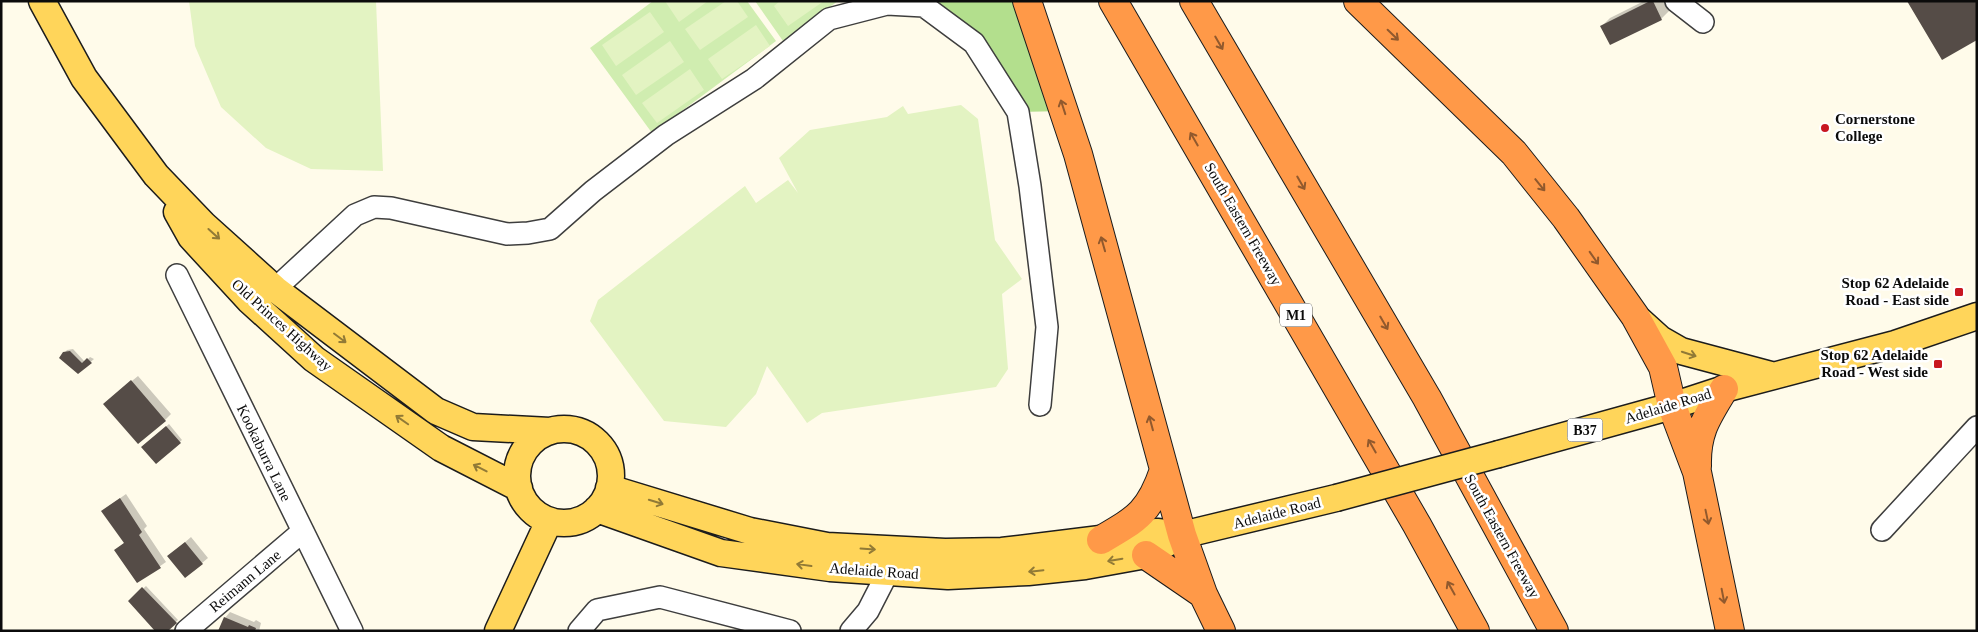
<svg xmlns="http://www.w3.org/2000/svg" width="1978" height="632" font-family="Georgia,serif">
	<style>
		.green { fill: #d0edb0 }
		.forest { fill: #b3df8d }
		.pitch { fill: #e3f3c2 }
		.shadow { fill: #0003 }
		.building { fill: #554c47 }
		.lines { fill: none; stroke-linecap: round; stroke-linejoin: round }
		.minor-casing { stroke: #3e3e3e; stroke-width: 24 }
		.major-casing { stroke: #1c1c1c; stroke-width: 29 }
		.highway-casing { stroke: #1c1c1c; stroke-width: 30 }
		.minor { stroke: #fff; stroke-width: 21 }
		.major { stroke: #ffd55a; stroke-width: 26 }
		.highway { stroke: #ff9948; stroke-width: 28 }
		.major-bridge-casing { stroke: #1c1c1c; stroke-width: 29; stroke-linecap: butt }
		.major-bridge { stroke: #ffd55a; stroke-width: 26 }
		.oneway { stroke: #91592d }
		.oneway2 { stroke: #917a36 }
		.poi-dot { fill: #c81721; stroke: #fff; stroke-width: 2 }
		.labels { text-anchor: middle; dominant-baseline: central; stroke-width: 5; stroke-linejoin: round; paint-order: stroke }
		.shield { fill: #fff; stroke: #545454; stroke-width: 1 }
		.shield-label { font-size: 14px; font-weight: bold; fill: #0b0b0b }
		.poi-label { font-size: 15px; font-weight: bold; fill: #0b0b0b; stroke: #fff; text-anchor: end }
		.street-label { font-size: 15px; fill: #0b0b0b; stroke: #fff }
	</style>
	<rect width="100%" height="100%" fill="#fffbea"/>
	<path class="green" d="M653,1H747L776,41L652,133L590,48Z
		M755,1H838L783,41Z"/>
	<path class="forest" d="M908,1H1027L1065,111L1018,112L974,43Z"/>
	<path class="pitch" d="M189,1H376L383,171L311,169L266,148L221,107L195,46Z
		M665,1H708L679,22Z
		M726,1H737L748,17L700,50L685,29Z
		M780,1H824L788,26L774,6Z
		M650,12L664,32L616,66L602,45Z
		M756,25L770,46L722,79L708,59Z
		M670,41L684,62L636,95L622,75Z
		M690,69L704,90L657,123L642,103Z
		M961,105L978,119L995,240L1022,279L1002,294L1008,369L996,387L822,413L807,423L767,366L756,394L726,427L664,421L590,321L598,300L745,186L756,203L788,180L798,193L779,158L810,130L887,117L903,106L908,114Z"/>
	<path class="shadow" d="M1644,1H1666L1670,10L1661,19L1602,26L1610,18Z
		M73,349L85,362L90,357L94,359L78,373L60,358L67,350Z
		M138,376L171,414L165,420L111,398Z
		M169,424L182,440L156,463L143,447Z
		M126,494L147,526L144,529L166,562L137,582L116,550L125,542L109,506Z
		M191,537L208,558L202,563L175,551Z
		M146,586L178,620L166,631L130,601Z
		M230,612L254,622L256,620L261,623L259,631H219L225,618Z"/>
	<path class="building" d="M1650,1H1653L1662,20L1610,45L1600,26Z
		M1907,1H1977V40L1942,60Z
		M70,351L82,363L87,358L92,363L78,374L59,358L63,352Z
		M131,380L166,421L138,444L103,404Z
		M166,426L181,443L156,464L141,447Z
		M120,498L142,532L139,535L161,568L137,583L114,550L124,543L101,511Z
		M185,542L203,564L185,578L167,556Z
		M142,587L177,623L168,631H155L128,601Z
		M224,617L248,627L249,625L256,628L255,631H218Z"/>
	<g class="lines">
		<defs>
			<path id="minor" d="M1676,1L1703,22
				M177,275L352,631
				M275,289L355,215L374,207L391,208L507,234L528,233L550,229L593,191L666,135L754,79L829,19L887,4L924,6L974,43L1018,112L1030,186L1047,327L1040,405
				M1882,530L1977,427
				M186,631L303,531
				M579,631L597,610L660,597L790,631
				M851,631L868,611L888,572"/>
			<path id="major" d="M42,1L84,78L156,175L204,225L275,289L436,411L473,427L550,431
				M177,212L191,237L249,300L314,359L441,448L519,488
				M1639,320L1660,339L1681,351L1771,375
				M517 476a47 47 0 1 1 94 0a47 47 0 1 1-94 0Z
				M1499,454L1672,406L1724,389L1895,344L1977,316
				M609,488L750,531L827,546L945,552L1002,551L1157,532L1182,535
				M597,509L721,553L830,568L948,576L1028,572L1085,566L1146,555L1182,535L1336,498
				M498,631L549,521"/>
			<path id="highway" d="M1027,1L1078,154L1182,535L1203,594L1221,631
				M1113,1L1417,525L1475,631
				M1194,1L1427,398L1554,631
				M1358,1L1514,153L1566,218L1635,316L1663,367L1672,406L1697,472L1730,631
				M1697,466C1696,432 1707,417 1724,389
				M1101,540C1137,519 1150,512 1164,470
				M1146,555L1203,594"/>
		</defs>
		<use href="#minor" class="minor-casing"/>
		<use href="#major" class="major-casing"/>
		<use href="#highway" class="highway-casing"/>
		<use href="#minor" class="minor"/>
		<use href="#major" class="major"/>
		<use href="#highway" class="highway"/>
		<defs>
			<path id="major-bridge" d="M1336,498L1499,454"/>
		</defs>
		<use href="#major-bridge" class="major-bridge-casing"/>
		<use href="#major-bridge" class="major-bridge"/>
	</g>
	<defs><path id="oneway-shaft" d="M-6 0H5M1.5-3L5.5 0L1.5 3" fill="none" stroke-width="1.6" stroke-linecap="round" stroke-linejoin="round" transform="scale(1.25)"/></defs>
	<g class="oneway">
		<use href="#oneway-shaft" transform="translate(1393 35) rotate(44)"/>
		<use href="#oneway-shaft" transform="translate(1219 43) rotate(60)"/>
		<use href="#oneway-shaft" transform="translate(1063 107) rotate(-108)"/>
		<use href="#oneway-shaft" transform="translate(1194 139) rotate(-120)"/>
		<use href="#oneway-shaft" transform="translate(1301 183) rotate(60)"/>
		<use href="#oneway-shaft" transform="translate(1540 185) rotate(51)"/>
		<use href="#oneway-shaft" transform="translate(1103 244) rotate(-106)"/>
		<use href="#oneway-shaft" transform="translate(1594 258) rotate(55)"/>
		<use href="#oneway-shaft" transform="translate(1384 323) rotate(60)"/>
		<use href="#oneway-shaft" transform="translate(1151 423) rotate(-105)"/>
		<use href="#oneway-shaft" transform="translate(1372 446) rotate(-120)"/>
		<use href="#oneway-shaft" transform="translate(1707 517) rotate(78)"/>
		<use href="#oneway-shaft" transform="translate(1451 588) rotate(-119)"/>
		<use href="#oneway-shaft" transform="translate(1723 596) rotate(79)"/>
	</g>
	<g class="oneway2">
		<use href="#oneway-shaft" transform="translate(214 234) rotate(42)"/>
		<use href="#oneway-shaft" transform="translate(340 338) rotate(37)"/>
		<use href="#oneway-shaft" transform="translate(1689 354) rotate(18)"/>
		<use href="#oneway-shaft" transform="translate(402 420) rotate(-145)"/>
		<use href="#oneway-shaft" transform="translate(480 468) rotate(-153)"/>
		<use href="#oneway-shaft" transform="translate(656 502) rotate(17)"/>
		<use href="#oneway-shaft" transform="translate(868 549) rotate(4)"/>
		<use href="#oneway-shaft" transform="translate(1115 560) rotate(170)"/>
		<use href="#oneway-shaft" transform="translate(804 565) rotate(-172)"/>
		<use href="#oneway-shaft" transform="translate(1036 571) rotate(174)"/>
	</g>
	<g class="poi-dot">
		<circle cx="1825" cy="128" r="5"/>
		<rect x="1954" y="287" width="10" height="10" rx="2.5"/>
		<rect x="1933" y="359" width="10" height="10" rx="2.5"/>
	</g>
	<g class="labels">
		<g class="shield">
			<rect x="1280" y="303.5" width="32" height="23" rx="4"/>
			<rect x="1567.5" y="418.5" width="35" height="23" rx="4"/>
		</g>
		<g class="shield-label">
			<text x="1296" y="315">M1</text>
			<text x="1585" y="430">B37</text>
		</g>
		<g class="poi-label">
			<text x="1835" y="119" text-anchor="start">Cornerstone<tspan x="1835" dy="17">College</tspan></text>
			<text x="1949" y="283">Stop 62 Adelaide<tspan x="1949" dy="17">Road - East side</tspan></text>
			<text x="1928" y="355">Stop 62 Adelaide<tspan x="1928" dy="17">Road - West side</tspan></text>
		</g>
		<g class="street-label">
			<text transform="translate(1243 224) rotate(60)">South Eastern Freeway</text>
			<text transform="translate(282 325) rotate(42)">Old Princes Highway</text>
			<text transform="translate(1668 406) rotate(-17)">Adelaide Road</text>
			<text transform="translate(264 453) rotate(64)">Kookaburra Lane</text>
			<text transform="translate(1277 513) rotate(-14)">Adelaide Road</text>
			<text transform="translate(1502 536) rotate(61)">South Eastern Freeway</text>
			<text transform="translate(874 571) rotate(4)">Adelaide Road</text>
			<text transform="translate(245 581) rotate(-40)">Reimann Lane</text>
		</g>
	</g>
	<rect width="1978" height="632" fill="none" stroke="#0b0b0b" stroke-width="5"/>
</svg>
